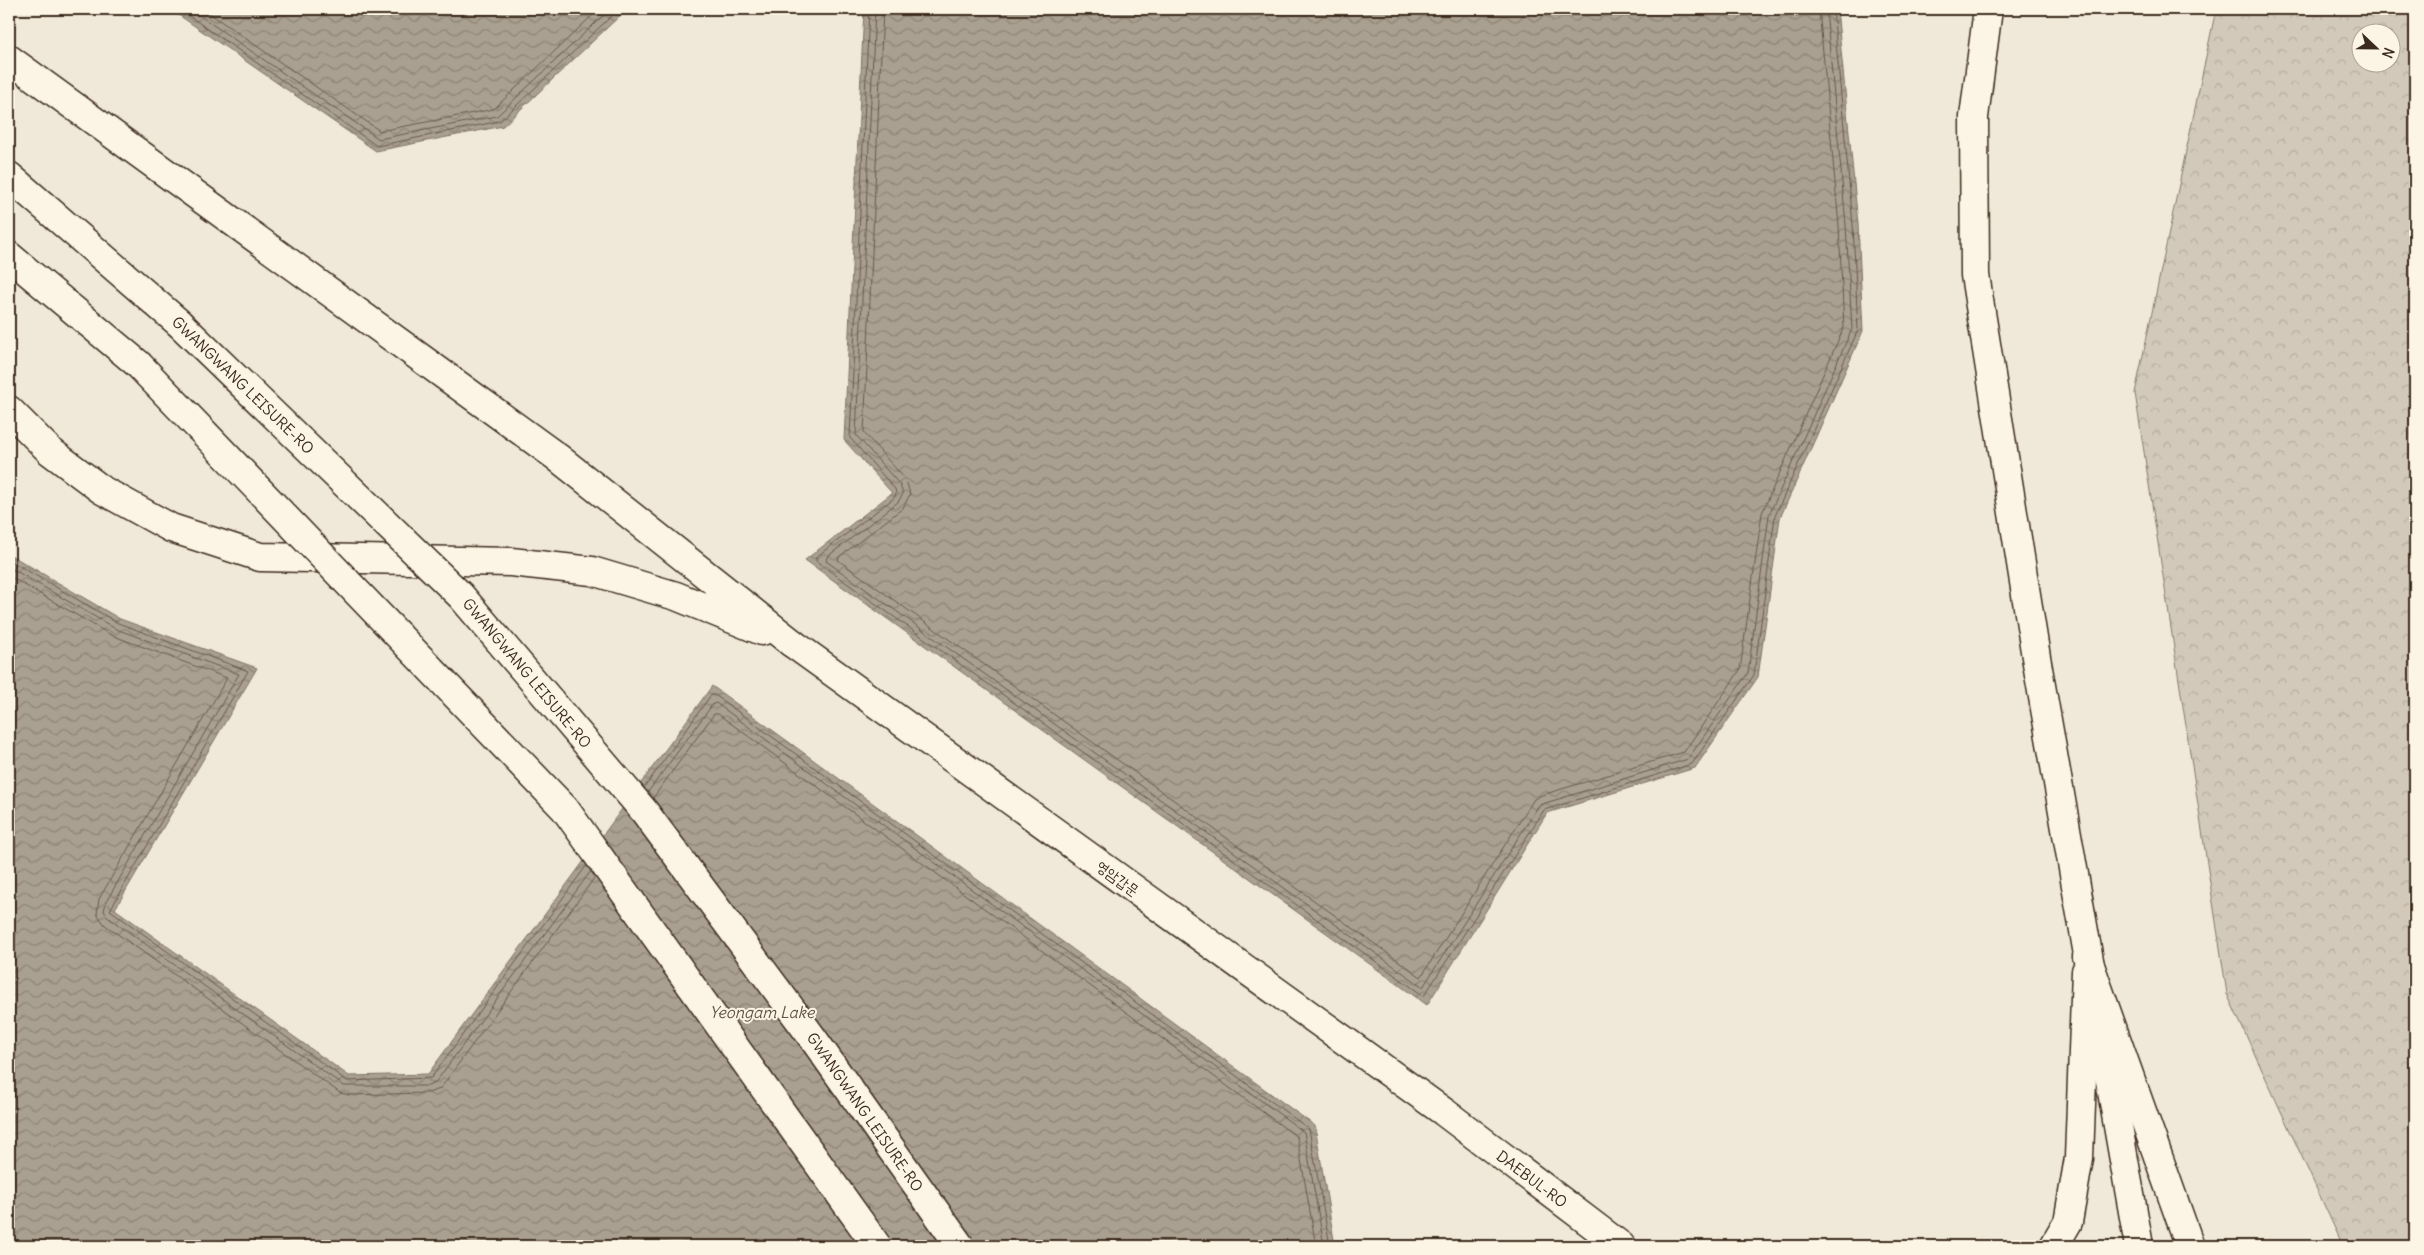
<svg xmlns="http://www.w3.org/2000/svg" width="2424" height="1255" font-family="Delius,'Poor Story',sans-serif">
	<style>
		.forest { fill: url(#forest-crowns); stroke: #867a6c; fill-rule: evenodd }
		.water { fill: url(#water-waves); stroke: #7e7163 }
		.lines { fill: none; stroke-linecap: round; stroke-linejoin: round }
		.shore { stroke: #67594c; stroke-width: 1 }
		.minor-casing { stroke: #3b2a1e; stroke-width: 31 }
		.tertiary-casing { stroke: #3b2a1e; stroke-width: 31 }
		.secondary-casing { stroke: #3b2a1e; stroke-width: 31 }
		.trunk-casing { stroke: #3b2a1e; stroke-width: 31 }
		.minor { stroke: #fcf5e5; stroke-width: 28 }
		.tertiary { stroke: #fcf5e5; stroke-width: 28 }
		.secondary { stroke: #fcf5e5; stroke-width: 28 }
		.trunk { stroke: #fcf5e5; stroke-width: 28 }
		.trunk-bridge-casing { stroke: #3b2a1e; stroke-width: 31; stroke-linecap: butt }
		.trunk-bridge { stroke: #fcf5e5; stroke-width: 28 }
		.labels { text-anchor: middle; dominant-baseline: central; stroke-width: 4; stroke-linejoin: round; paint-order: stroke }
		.street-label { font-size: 15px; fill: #3b2a1e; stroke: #fcf5e5 }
		.water-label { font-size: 16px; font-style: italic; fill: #625346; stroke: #fcf5e5 }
	</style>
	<defs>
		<pattern id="forest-crowns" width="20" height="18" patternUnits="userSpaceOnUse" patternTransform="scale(1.25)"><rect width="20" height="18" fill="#d2c9ba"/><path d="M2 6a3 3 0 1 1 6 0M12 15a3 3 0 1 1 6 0" fill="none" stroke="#b5ad9f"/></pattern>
		<pattern id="water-waves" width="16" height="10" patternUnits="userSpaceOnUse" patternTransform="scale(1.25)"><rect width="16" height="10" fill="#aaa091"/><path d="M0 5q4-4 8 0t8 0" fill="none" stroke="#8c8376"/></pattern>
	</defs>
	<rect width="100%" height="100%" fill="#f0e9d9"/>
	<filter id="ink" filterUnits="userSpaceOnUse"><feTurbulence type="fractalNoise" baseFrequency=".02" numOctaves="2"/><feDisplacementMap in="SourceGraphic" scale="10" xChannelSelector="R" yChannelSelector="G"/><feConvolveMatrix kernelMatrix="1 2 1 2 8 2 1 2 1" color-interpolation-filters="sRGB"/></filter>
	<g filter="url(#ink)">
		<path class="forest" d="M2216,9H2415V1246H2343L2227,994L2135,393ZM2362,32H2392V62H2362Z"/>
		<path class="water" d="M170,9H627L503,126L376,151Z
			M864,9H1837L1858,224L1863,331L1780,518L1758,677L1695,768L1547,813L1427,1005L805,560L892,493L844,440Z
			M9,554L120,619L257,668L115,909L349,1076L428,1074L712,686L1315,1126L1335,1246H9Z"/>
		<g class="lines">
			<path class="shore" d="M179,9L377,146L500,121L619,9
				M190,9L379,139L497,116L610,9
				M203,9L380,131L494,109L599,9
				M869,9L850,438L895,489L896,493L894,498L816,557V561L1424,996L1544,810L1692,764L1754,675L1775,516L1858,330L1853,225L1833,9
				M875,9L856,435L900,485L903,494L898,502L827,557L826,561L1423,987L1539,805L1688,759L1748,673L1769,515L1852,329L1846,225L1826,9
				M883,9L864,433L906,480L910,494L903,508L839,557L838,560L1421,977L1534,799L1542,795L1684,752L1740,670L1762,513L1844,327L1839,226L1819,9
				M9,560L118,623L248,671L110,910L347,1081L431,1078L587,865
				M9,567L116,629L239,674L106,902L104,911L109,918L344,1086H428L435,1083L591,871
				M9,576L111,635L227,678L99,899L97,914L105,925L340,1093L349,1095L428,1093L440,1089L595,877
				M644,788L711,695H715L1309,1129L1330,1246
				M648,792L713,704L716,703L1304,1132L1324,1246
				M653,798L714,714H718L1297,1137L1316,1246"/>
			<defs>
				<path id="minor" d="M1988,9L1974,117L1975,275L2036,657L2139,1246"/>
				<path id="tertiary" d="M2087,957L2190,1246
					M2054,1246L2068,1222L2079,1158L2086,971"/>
				<path id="secondary" d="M792,643L1444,1112L1621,1246"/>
				<path id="trunk" d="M9,59L557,457L792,643
					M9,176L179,323
					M9,256L138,364
					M9,410L50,451L102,490L171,528L260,557L511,562L592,571L676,596L762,631"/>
			</defs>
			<use href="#minor" class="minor-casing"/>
			<use href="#tertiary" class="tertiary-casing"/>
			<use href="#secondary" class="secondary-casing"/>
			<use href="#trunk" class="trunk-casing"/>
			<use href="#minor" class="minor"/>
			<use href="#tertiary" class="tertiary"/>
			<use href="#secondary" class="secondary"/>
			<use href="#trunk" class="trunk"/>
			<defs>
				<path id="trunk-bridge" d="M179,323L461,596L644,811L812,1037L960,1246
					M138,364L565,809L877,1246"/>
			</defs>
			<use href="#trunk-bridge" class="trunk-bridge-casing"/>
			<use href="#trunk-bridge" class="trunk-bridge"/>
		</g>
	</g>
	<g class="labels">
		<g class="street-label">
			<text transform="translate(243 385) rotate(44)">GWANGWANG LEISURE-RO</text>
			<text transform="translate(527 673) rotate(50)">GWANGWANG LEISURE-RO</text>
			<text transform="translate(1118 878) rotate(36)">영암갑문</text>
			<text transform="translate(865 1112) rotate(55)">GWANGWANG LEISURE-RO</text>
			<text transform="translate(1532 1179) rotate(37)">DAEBUL-RO</text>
		</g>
		<g class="water-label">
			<text x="762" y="1012">Yeongam Lake</text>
		</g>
	</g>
	<rect width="2424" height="1255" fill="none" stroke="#fcf5e5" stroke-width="30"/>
	<rect x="15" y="15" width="2394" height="1225" fill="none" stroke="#3b2a1e" stroke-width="2" filter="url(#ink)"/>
	<g transform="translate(2376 48) rotate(112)"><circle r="24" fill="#fcf5e5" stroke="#afa495"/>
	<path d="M0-4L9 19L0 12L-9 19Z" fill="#3b2a1e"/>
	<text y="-8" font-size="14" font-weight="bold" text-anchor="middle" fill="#3b2a1e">N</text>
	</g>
</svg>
